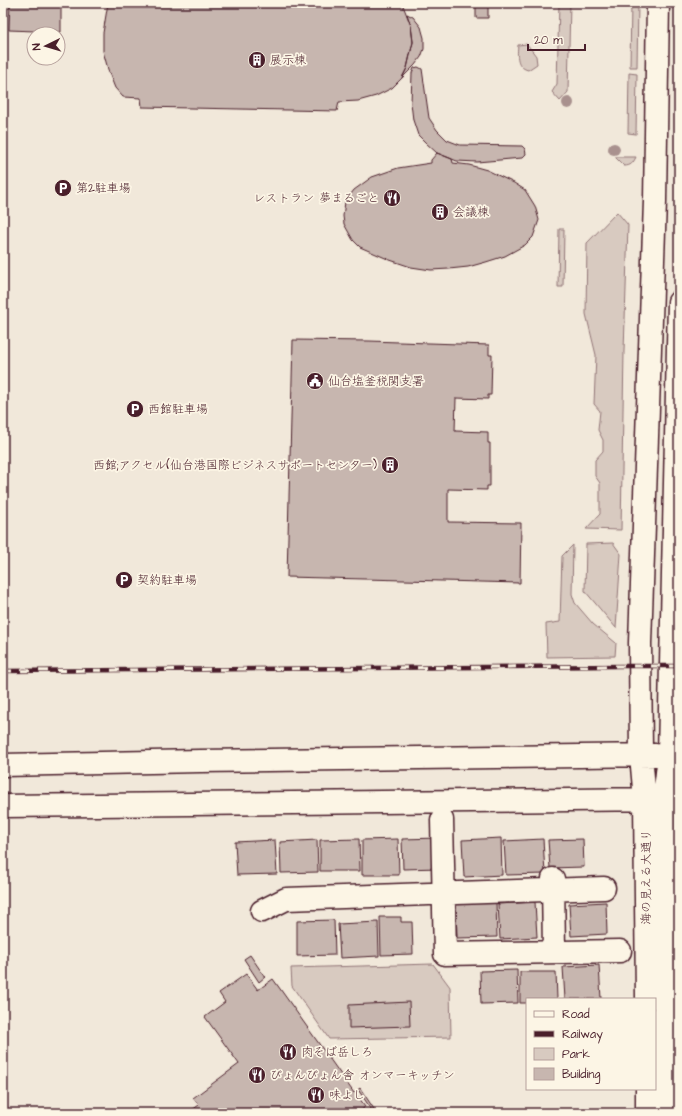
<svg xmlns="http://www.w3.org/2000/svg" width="682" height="1116" font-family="'Architects Daughter','Klee One',sans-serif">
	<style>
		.green { fill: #d8cac0; stroke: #917476 }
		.building { fill: #c7b6af; stroke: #4a1f2b }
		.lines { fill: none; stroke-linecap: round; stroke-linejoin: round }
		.minor-casing { stroke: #4a1f2b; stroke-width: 25 }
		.minor { stroke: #fcf5e5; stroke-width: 22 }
		.rail-casing { stroke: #4a1f2b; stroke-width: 4.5 }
		.rail { stroke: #fcf5e5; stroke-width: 3; stroke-dasharray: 9; stroke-linecap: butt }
		.tree { fill: #a9918e }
		.labels { text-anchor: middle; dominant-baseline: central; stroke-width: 3.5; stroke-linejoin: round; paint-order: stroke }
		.poi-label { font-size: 12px; fill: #4a1f2b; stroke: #fcf5e5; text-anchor: start }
		.street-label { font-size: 12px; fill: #4a1f2b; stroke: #fcf5e5 }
	</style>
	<rect width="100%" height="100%" fill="#f1e8da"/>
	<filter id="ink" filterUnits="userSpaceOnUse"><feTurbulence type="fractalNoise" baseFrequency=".025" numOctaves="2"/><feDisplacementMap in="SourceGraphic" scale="8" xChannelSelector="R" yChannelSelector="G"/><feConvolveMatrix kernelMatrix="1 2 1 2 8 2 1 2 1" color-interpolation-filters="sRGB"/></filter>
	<g filter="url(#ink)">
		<path class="green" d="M559,3H570L568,92L560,101L552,92L557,84Z
			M631,3H638L637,67H630Z
			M527,44L536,56L537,64L528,70C516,67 517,55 518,45Z
			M629,73L637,74L636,134L628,133Z
			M615,157H636C633,163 631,166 624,166Z
			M617,212L628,225L624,351L621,530L586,529L600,514V483L595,476V460L603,451V440L598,430L600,411L594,404L596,355L586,314L587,243Z
			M559,229H564L563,287H558Z
			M613,543L621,554L616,628L585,591L586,544Z
			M573,545L572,594L575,603L593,624L616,643L615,656L547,657L546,624L560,622L562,556Z
			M433,964L450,987L451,1037L329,1039L292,986L291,968Z"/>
		<path class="building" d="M10,3H61V32L9,30Z
			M108,3H402L411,26L413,42L407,68L402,78L392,88L376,96L358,101L339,102L337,111L142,107L141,98L123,97L115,88L109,73L103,51V33Z
			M476,3H488V18H476Z
			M407,14L413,17L421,27L424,38V49L421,57L415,65L402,78L407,68L413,42L411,26Z
			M418,67L422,69L429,118L437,130L447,140L460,145L522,146L525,149L526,154L522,158L477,162L457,161L437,153L426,143L418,135L413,120L411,103L412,73L414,68Z
			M437,153L452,159L453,163L469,165L487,170L514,183L525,190L535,206L539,220L533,237L525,245L505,256L486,262L468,267L449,269L431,270L411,267L390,260L360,247L353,240L344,224L343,216L345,202L354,190L372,177L398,168L431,163V160Z
			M293,340L369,341L489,345V355H492L491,395H488V399L456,398L455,431L488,432V443H490V486H487V490L448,489V522L521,523L520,583L287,577Z
			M438,838L439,868L403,869L402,839Z
			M501,838L502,875L464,877L462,840Z
			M359,839L360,871H320V840Z
			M398,839L399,875H362V840Z
			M543,839L545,874L506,875L504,841Z
			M583,839L584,867L550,868L548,840Z
			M275,840L277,874L237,875L235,842Z
			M317,840L318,872L281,873L280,842Z
			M535,902L537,937L500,939L498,904Z
			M606,902L607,934L571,936L569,904Z
			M496,903L497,937L457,938L456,904Z
			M380,917H401V922H412L413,954L381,955Z
			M334,920L335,955L297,956V921Z
			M378,922L379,956L340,958L338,924Z
			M250,955L265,977L259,982L244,959Z
			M599,965L601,999H565L563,967Z
			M517,970L518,1003L481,1004L480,971Z
			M520,972H556L557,999H527V1003H520Z
			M246,974L258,990L273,979L354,1093L360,1088L374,1109L370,1113H367L371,1109L359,1091L356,1094L365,1106L360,1113H188L199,1105L193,1098L239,1064L205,1017L225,1002L219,993Z
			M409,1002L410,1026L349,1028V1005Z"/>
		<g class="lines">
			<defs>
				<path id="minor" d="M3,765L200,761L656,755
					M3,806L660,799
					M442,820L445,954L620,951
					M553,879L554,952
					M262,911L286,899L604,888
					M647,999L645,800L641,755L640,643L655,201L658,3
					M647,1113V1089
					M665,1113L664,799L669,755L679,302"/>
			</defs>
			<use href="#minor" class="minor-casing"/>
			<use href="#minor" class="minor"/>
			<defs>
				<path id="rail" d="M3,671L621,666H679"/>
			</defs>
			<use href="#rail" class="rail-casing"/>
			<use href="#rail" class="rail"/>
		</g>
		<g class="tree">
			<circle cx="568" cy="103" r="6"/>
			<circle cx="614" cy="149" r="6"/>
		</g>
	</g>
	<defs>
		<symbol id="building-disc" viewBox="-11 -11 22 22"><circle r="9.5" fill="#4a1f2b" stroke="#fcf5e5"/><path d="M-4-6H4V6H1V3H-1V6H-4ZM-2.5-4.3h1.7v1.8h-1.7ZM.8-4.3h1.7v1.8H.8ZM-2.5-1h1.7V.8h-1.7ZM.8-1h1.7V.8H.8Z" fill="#fff"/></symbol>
		<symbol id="parking-disc" viewBox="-11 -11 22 22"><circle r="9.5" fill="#4a1f2b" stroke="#fcf5e5"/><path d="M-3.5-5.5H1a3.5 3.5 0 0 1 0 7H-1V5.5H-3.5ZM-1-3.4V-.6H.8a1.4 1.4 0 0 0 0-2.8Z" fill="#fff"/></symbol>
		<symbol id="restaurant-disc" viewBox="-11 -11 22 22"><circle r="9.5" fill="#4a1f2b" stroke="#fcf5e5"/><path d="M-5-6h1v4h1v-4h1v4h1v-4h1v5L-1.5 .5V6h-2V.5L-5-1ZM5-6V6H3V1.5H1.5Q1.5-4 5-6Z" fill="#fff"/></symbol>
		<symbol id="civic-disc" viewBox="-11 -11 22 22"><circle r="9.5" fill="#4a1f2b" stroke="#fcf5e5"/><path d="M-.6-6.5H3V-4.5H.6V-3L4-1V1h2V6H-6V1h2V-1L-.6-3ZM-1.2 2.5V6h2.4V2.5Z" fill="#fff"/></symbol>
	</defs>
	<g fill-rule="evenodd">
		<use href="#building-disc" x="247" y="50" width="20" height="20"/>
		<use href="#parking-disc" x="53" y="178" width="20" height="20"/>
		<use href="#restaurant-disc" x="382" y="188" width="20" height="20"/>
		<use href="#building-disc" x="430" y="202" width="20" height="20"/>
		<use href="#civic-disc" x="305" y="371" width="20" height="20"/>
		<use href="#parking-disc" x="125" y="399" width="20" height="20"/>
		<use href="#building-disc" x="380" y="455" width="20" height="20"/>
		<use href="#parking-disc" x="114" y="570" width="20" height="20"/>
		<use href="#restaurant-disc" x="278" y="1042" width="20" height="20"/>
		<use href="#restaurant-disc" x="247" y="1065" width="20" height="20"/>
		<use href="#restaurant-disc" x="306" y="1085" width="20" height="20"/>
	</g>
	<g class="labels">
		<g class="poi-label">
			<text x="270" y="60">展示棟</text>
			<text x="76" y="188">第2駐車場</text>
			<text x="379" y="198" text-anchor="end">レストラン 夢まるごと</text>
			<text x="453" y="212">会議棟</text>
			<text x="328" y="381">仙台塩釜税関支署</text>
			<text x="148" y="409">西館駐車場</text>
			<text x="377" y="465" text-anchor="end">西館;アクセル(仙台港国際ビジネスサポートセンター)</text>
			<text x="137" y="580">契約駐車場</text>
			<text x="301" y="1052">肉そば岳しろ</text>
			<text x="270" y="1075">ぴょんぴょん舎 オンマーキッチン</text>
			<text x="329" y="1095">味よし</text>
		</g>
		<g class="street-label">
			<text transform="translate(646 877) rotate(-90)">海の見える大通り</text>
		</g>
	</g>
	<rect width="682" height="1116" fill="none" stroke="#fcf5e5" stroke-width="16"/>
	<rect x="8" y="8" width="666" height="1100" fill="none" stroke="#4a1f2b" stroke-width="1.5" filter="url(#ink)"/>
	<rect x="526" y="998" width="130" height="92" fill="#fcf5e5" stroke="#b59f9b"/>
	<rect x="534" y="1011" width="20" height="6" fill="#fcf5e5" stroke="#b59f9b"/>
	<text x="562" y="1018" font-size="12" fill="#4a1f2b">Road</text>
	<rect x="534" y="1031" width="20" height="6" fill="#4a1f2b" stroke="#b59f9b"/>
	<text x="562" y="1038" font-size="12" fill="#4a1f2b">Railway</text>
	<rect x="534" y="1048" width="20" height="12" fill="#d8cac0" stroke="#b59f9b"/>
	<text x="562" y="1058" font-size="12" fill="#4a1f2b">Park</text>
	<rect x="534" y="1068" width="20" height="12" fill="#c7b6af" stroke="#b59f9b"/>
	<text x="562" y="1078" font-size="12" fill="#4a1f2b">Building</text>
	<g transform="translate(46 46) rotate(265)"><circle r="19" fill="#fcf5e5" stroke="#b59f9b"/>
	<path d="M0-3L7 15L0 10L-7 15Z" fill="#4a1f2b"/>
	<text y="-6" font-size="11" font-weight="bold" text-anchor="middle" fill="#4a1f2b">N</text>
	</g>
	<path d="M528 44v6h57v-6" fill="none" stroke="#4a1f2b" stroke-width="2"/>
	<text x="534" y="44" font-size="12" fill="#4a1f2b" stroke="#fcf5e5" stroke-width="3" paint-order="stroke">20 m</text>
</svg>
